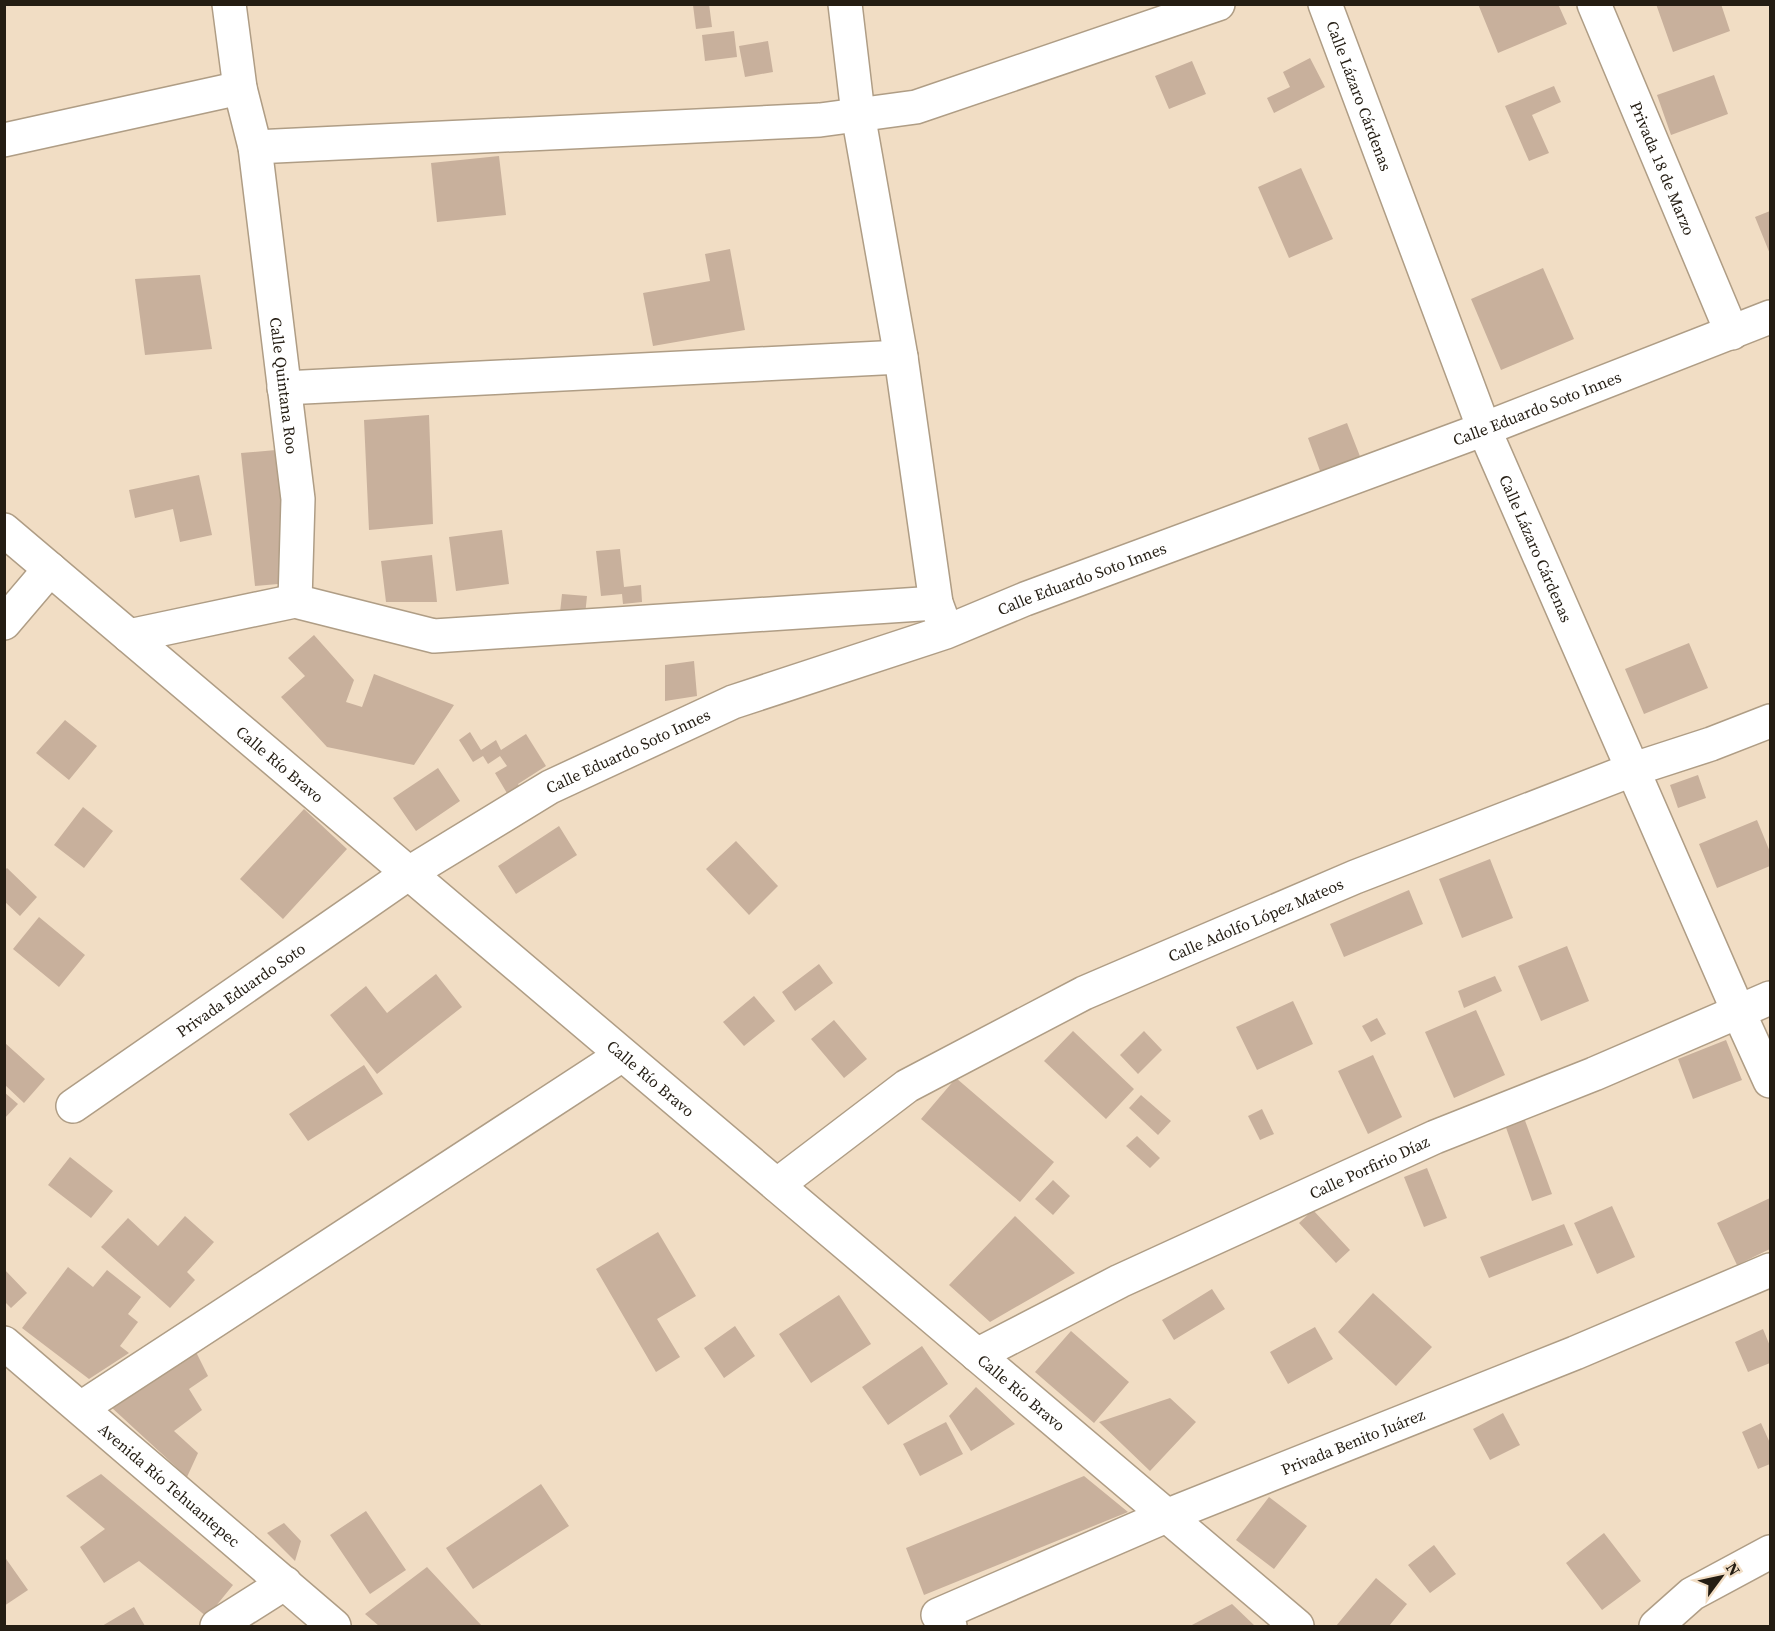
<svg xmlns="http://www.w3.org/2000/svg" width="1775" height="1631" font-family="'Source Serif 4',serif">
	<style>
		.building { fill: #c8b09c }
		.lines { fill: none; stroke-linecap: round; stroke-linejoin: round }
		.minor-casing { stroke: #af9d85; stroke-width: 36 }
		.minor { stroke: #fff; stroke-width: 33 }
		.labels { text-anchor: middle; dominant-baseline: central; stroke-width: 6; stroke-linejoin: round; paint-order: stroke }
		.street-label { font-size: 16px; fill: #241d13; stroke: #f1ddc4 }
	</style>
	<rect width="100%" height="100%" fill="#f1ddc4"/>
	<path class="building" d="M709,4L712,27L696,29L693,5Z
		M1478,4H1558L1567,24L1498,53Z
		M1656,4H1721L1730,31L1673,52Z
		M734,31L737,57L705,61L702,35Z
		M768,41L773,72L745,77L739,46Z
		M1310,58L1325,87L1274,113L1267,98L1290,87L1283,72Z
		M1192,61L1206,94L1169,109L1155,76Z
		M1714,75L1728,114L1671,135L1657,95Z
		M1554,86L1561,102L1532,115L1549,153L1529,161L1505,106Z
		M499,156L506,215L437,222L431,163Z
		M1301,168L1333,239L1289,258L1258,187Z
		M1770,211V254L1755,217Z
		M730,249L745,330L653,346L643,293L710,281L705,254Z
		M1543,268L1574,339L1501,370L1471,299Z
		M200,275L212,349L145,355L135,279Z
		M429,415L433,524L369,530L364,420Z
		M1347,423L1363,464L1323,479L1308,438Z
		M276,450L290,583L255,586L241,453Z
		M199,475L212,535L180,542L173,509L135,518L129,490Z
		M502,530L509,584L456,591L449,537Z
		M620,549L624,587L641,585L642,602L623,604L622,594L601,596L596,551Z
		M432,555L437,602H386L381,561Z
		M562,594L587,596L584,625L559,622Z
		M314,635L354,680L346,702L362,707L374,674L454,705L414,765L327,747L281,697L305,676L288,658Z
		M1689,643L1708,688L1644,714L1625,669Z
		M694,661L697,696L665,701V665Z
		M65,720L97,746L69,780L36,753Z
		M470,732L481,750L496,740L501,750L526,734L546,766L518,784L523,793L511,800L495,773L507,766L500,756L488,764L483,756L473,762L459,740Z
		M438,768L460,801L416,831L393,798Z
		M1698,775L1706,798L1678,808L1670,785Z
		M83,807L113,831L84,868L54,845Z
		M304,809L347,849L283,919L240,879Z
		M1757,820L1770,852V866L1717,888L1699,844Z
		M559,826L577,855L516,894L498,866Z
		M736,841L778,886L749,915L706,869Z
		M1490,859L1513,918L1462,938L1439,879Z
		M7,868L37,897L20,916L4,901V871Z
		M1409,890L1423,924L1344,957L1330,924Z
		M39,917L85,955L59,987L13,949Z
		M1567,946L1589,1001L1541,1021L1518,966Z
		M819,964L833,983L795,1011L782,992Z
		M436,974L462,1007L377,1074L330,1015L366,986L387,1013Z
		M1495,976L1502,991L1464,1008L1458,991Z
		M754,996L775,1021L744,1046L723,1022Z
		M1293,1001L1313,1044L1257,1070L1236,1027Z
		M1476,1010L1505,1075L1454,1098L1425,1032Z
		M1377,1018L1386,1034L1371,1042L1362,1026Z
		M834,1020L867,1059L844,1078L811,1039Z
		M1073,1031L1134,1089L1106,1119L1044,1061Z
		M1144,1031L1162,1050L1138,1074L1120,1055Z
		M1726,1040L1742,1080L1693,1099L1678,1059Z
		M5,1043L45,1079L24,1103L5,1085Z
		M1373,1055L1402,1117L1368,1134L1338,1071Z
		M364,1065L383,1094L308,1141L289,1114Z
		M956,1078L1054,1162L1020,1202L921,1119Z
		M4,1092L18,1104L4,1119Z
		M1141,1095L1171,1121L1158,1135L1129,1108Z
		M1262,1109L1274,1134L1260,1140L1248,1116Z
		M1523,1115L1552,1194L1532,1201L1504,1122Z
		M1137,1136L1160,1158L1150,1168L1126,1146Z
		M70,1157L113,1191L91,1218L48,1185Z
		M1427,1168L1447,1218L1424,1227L1404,1177Z
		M1053,1180L1070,1196L1053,1215L1035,1199Z
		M1770,1198V1249L1737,1265L1717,1223Z
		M1612,1206L1635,1257L1597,1274L1574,1223Z
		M1313,1210L1350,1250L1336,1263L1299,1223Z
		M185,1216L214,1242L187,1272L195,1280L170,1308L101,1247L128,1218L158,1246Z
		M1015,1216L1075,1273L990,1322L949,1285Z
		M1564,1224L1573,1245L1489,1278L1480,1257Z
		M658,1232L696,1296L657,1319L680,1357L656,1372L596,1269Z
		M68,1267L93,1287L107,1270L141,1297L128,1314L138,1322L120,1346L129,1353L89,1379L22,1328Z
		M4,1269L27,1293L11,1308L4,1301Z
		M1212,1289L1225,1309L1174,1340L1162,1320Z
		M1373,1293L1432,1347L1396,1386L1338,1332Z
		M839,1295L871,1344L811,1383L779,1334Z
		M735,1326L755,1356L724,1378L704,1348Z
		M1315,1327L1333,1359L1288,1384L1270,1352Z
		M1763,1329L1770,1346V1363L1748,1372L1735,1342Z
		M1071,1331L1129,1382L1094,1423L1035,1372Z
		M922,1346L948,1384L888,1425L862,1387Z
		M196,1352L208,1376L189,1389L202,1410L174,1431L198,1453L187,1477L111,1407Z
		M976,1387L1015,1424L971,1451L949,1416Z
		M1170,1398L1196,1422L1150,1471L1099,1422Z
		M1503,1413L1520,1445L1490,1460L1473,1429Z
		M946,1422L963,1454L920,1476L903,1444Z
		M1761,1423L1770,1443V1464L1758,1469L1742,1432Z
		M101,1474L233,1585L207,1617L139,1561L104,1583L80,1547L105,1529L66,1496Z
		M1084,1476L1128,1512L924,1595L906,1548Z
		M541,1484L569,1526L473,1589L446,1548Z
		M1269,1497L1307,1526L1274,1569L1236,1540Z
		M366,1511L406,1570L370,1594L330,1535Z
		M284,1523L301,1541L295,1561L267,1533Z
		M1604,1533L1641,1581L1602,1610L1566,1563Z
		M1434,1545L1456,1574L1430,1593L1408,1565Z
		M4,1556L28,1590L4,1606Z
		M427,1567L482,1626H379L365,1614Z
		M1376,1578L1407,1604L1389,1626H1336Z
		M1232,1604L1255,1626H1190Z
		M134,1607L145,1626H102Z"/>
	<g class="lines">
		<defs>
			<g id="minor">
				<path id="s1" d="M229,4L240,88L255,147L298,499L295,601"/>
				<path d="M845,4L858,114L901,357L936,603L943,622"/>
				<path id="s2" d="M1325,4L1484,429L1739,1013L1770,1081"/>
				<path id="s3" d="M1594,4L1732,333"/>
				<path d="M4,140L240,88"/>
				<path d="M255,147L820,120L916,107L1218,4"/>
				<path d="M284,388L901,357"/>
				<path id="s4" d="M4,530L1297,1626"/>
				<path d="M4,623L50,569"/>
				<path d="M129,636L295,601L434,636L936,603"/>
				<path id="s5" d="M73,1106L409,873L550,787L733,702L946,632L1025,599L1484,429L1770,317"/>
				<path id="s6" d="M777,1185L907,1086L1084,993L1355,877L1634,769L1711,744L1770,721"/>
				<path id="s7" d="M4,1343L334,1626"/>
				<path id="s8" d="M977,1355L1120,1281L1435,1137L1594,1074L1770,998"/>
				<path d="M81,1408L622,1055"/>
				<path d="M217,1626L285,1583"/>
				<path id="s9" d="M950,1626L938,1615L1166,1516L1575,1353L1770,1270"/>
				<path d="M1656,1626L1692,1594L1770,1552"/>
			</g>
		</defs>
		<use href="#minor" class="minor-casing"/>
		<use href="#minor" class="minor"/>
	</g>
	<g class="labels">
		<g class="street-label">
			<text stroke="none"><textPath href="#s2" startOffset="98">Calle Lázaro Cárdenas</textPath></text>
			<text stroke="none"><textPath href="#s3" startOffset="178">Privada 18 de Marzo</textPath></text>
			<text stroke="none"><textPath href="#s1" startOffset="386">Calle Quintana Roo</textPath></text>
			<text stroke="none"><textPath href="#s5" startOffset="1632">Calle Eduardo Soto Innes</textPath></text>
			<text stroke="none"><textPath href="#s2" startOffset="584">Calle Lázaro Cárdenas</textPath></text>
			<text stroke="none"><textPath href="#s5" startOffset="1146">Calle Eduardo Soto Innes</textPath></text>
			<text stroke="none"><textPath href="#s5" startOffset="660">Calle Eduardo Soto Innes</textPath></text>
			<text stroke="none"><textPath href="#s4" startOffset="362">Calle Río Bravo</textPath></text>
			<text stroke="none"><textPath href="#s6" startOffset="550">Calle Adolfo López Mateos</textPath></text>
			<text stroke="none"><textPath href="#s5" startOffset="204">Privada Eduardo Soto</textPath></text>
			<text stroke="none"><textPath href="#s4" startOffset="848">Calle Río Bravo</textPath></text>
			<text stroke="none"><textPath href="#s8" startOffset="435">Calle Porfirio Díaz</textPath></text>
			<text stroke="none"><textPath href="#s4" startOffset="1334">Calle Río Bravo</textPath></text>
			<text stroke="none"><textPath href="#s9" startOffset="466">Privada Benito Juárez</textPath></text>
			<text stroke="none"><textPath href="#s7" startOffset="218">Avenida Río Tehuantepec</textPath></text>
		</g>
	</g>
	<rect width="1775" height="1631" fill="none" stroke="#241d13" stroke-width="12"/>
	<g transform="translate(1721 1577) rotate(57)" stroke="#f1ddc4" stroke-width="4.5" paint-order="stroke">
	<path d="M0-4.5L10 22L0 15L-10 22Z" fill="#241d13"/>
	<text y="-9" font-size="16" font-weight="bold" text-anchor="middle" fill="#241d13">N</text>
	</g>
</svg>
